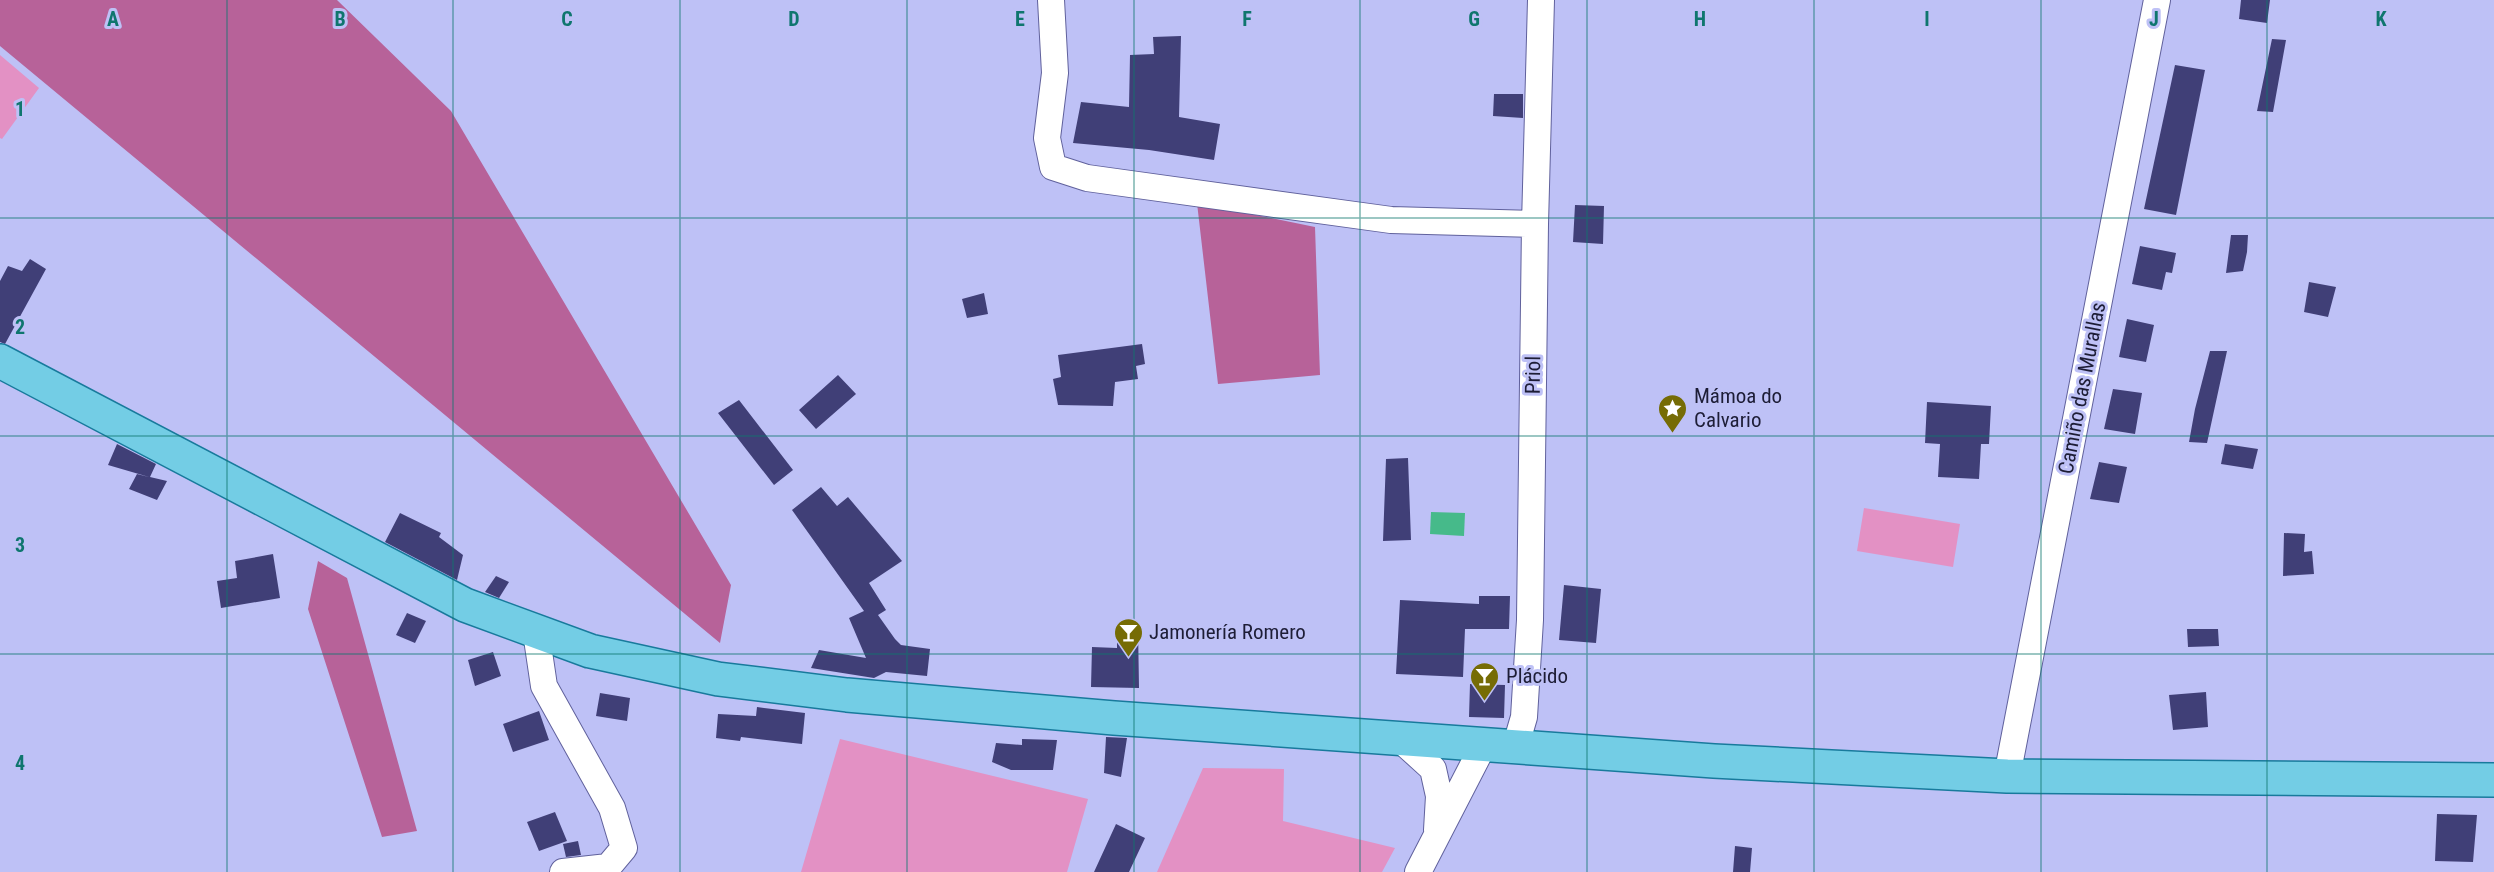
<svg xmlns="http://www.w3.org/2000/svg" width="2494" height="872" font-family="'Roboto Condensed',sans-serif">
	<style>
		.green { fill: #e391c4 }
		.forest { fill: #b76299 }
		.water { fill: #46ba8a }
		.building { fill: #403f77 }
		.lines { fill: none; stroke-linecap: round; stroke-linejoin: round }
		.minor-casing { stroke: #60619c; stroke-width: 28 }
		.major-casing { stroke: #187a9c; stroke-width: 36 }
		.minor { stroke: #fff; stroke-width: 26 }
		.major { stroke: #73cde5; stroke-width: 33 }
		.grid { fill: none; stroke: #0f766e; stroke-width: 1.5; stroke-opacity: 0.55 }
		.labels { text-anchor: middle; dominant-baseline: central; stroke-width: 6; stroke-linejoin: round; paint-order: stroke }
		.street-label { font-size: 21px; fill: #1d1d36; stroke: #bec1f6 }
		.poi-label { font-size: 21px; fill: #1d1d36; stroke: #bec1f6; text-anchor: start }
		.grid-label { font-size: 20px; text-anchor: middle; font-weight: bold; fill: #0f766e; stroke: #bec1f6; stroke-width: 6; stroke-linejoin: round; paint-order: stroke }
	</style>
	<rect width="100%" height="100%" fill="#bec1f6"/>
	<path class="green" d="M0,55L39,88L2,139L0,138Z
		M1864,508L1960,524L1953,567L1857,551Z
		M840,739L1088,799L1067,872H801Z
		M1203,768L1284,769L1283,821L1395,848L1382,872H1157Z"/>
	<path class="forest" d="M0,0H337L451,111L731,585L720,643L0,46Z
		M1197,203L1315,227L1320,375L1218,384Z
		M318,561L347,578L417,831L382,837L308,609Z"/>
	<path class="water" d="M1431,512L1465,513L1464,536L1430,534Z"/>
	<path class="building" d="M2241,0H2270L2267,23L2239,19Z
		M1181,36L1179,117L1220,124L1214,160L1149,150L1073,143L1081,102L1129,107L1130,55L1154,54L1153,37Z
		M2272,39L2286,40L2273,112L2257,111Z
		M2175,65L2205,70L2176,215L2144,209Z
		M1494,94H1523V118L1493,116Z
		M1575,205L1604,206L1603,244L1573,242Z
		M2231,235H2248L2247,252L2243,271L2226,273Z
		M2140,246L2176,253L2172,273L2166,272L2162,290L2132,284Z
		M30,259L46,269L5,344L0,342V281L8,266L22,271Z
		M2309,282L2336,287L2328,317L2304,312Z
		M984,293L988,314L967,318L962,299Z
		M2127,319L2154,325L2146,362L2119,357Z
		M1142,344L1145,364L1136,366L1138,379L1115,382L1113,406L1058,405L1053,379L1061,377L1058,355Z
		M2210,351H2227L2207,443L2189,442L2195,409Z
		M838,375L856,394L816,429L799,410Z
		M2113,389L2142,393L2135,434L2104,429Z
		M739,400L793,470L774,485L718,413Z
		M1927,402L1991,406L1989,444H1981L1979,479L1938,477L1940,444L1925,443Z
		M117,444L156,464L150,477L167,481L157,500L129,489L137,474L149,477L108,465Z
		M2225,444L2258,449L2253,469L2221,464Z
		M1408,458L1411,540L1383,541L1386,459Z
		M2099,462L2127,467L2119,503L2090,499Z
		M821,487L837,506L848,497L902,561L869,583L886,610L878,615L895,639L901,645L930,649L927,676L886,672L874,678L811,668L819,650L866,658L849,618L864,611L792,510Z
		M400,513L441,533L439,537L463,555L457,580L385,542Z
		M2284,533L2305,534L2304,552L2312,551L2314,574L2283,576Z
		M273,554L280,598L221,608L217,581L237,578L235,561Z
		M496,576L509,582L499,598L485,592Z
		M1564,585L1601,589L1596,643L1559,640Z
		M1479,596H1510L1509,629H1465L1463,677L1396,674L1400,600L1479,604Z
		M407,613L426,621L415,643L396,635Z
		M1117,626L1138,627L1139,688L1091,687L1092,647L1117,648Z
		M2187,629H2218L2219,646L2188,647Z
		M493,652L501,676L475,686L468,660Z
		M1470,684L1505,685L1504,718L1469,717Z
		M2206,692L2208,727L2173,730L2169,695Z
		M600,693L630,698L627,721L596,716Z
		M757,707L805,713L802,744L741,737L740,741L716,738L718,714L756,716Z
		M539,711L549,740L513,752L503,724Z
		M1106,737L1127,738L1121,777L1104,773Z
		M1022,739L1057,740L1053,770H1011L992,762L996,743L1022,745Z
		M555,812L567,841L539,851L527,822Z
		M2437,814L2477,815L2473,862L2435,861Z
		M1116,824L1145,838L1129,872H1094Z
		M578,841L581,855L566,857L563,844Z
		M1735,846L1752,848L1750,872H1733Z"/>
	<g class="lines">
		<defs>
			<path id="minor" d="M1051,0L1055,73L1047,138L1053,167L1087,178L1391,220L1535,224
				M536,632L544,686L612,808L624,848L608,867L563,872
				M1401,740L1433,769L1439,796L1437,830
				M1515,748L1524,717L1530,620L1535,224L1541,0
				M2007,776L2157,0
				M1418,872L1483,746"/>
			<path id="major" d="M0,361L465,605L590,651L718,679L847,695L1114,718L1714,761L2007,776L2494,780"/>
		</defs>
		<use href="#minor" class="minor-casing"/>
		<use href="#major" class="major-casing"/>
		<use href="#minor" class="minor"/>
		<use href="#major" class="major"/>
	</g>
	<path class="grid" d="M227,0V872M453,0V872M680,0V872M907,0V872M1134,0V872M1360,0V872M1587,0V872M1814,0V872M2041,0V872M2267,0V872M0,218H2494M0,436H2494M0,654H2494"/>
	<defs>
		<symbol id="sight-pin" viewBox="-11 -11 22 30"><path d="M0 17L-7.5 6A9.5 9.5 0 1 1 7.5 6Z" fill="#766c05" stroke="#bec1f6"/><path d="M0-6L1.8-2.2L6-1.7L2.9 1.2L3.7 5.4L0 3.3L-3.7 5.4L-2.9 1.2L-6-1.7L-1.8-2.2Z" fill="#fff"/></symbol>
		<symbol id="bar-pin" viewBox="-11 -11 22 30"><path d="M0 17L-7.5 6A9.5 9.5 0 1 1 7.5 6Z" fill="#766c05" stroke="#bec1f6"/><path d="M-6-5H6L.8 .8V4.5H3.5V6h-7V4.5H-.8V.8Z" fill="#fff"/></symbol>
	</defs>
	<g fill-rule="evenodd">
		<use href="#sight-pin" x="1656" y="392" width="33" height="45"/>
		<use href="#bar-pin" x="1112" y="616" width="33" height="45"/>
		<use href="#bar-pin" x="1468" y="660" width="33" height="45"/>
	</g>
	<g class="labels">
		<g class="street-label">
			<text transform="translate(1533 375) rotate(-89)">Priol</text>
			<text transform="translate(2082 388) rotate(-79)">Camiño das Murallas</text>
		</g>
		<g class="poi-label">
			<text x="1694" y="396">Mámoa do<tspan x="1694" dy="24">Calvario</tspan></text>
			<text x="1149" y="632">Jamonería Romero</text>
			<text x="1506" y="676">Plácido</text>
		</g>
	</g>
	<g class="grid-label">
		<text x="113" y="26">A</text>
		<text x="340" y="26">B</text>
		<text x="567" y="26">C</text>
		<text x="794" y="26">D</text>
		<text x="1020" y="26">E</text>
		<text x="1247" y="26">F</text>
		<text x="1474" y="26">G</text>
		<text x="1700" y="26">H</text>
		<text x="1927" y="26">I</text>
		<text x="2154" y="26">J</text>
		<text x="2381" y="26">K</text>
		<text x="20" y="116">1</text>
		<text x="20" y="334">2</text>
		<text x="20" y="552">3</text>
		<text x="20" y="770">4</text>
	</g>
</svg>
